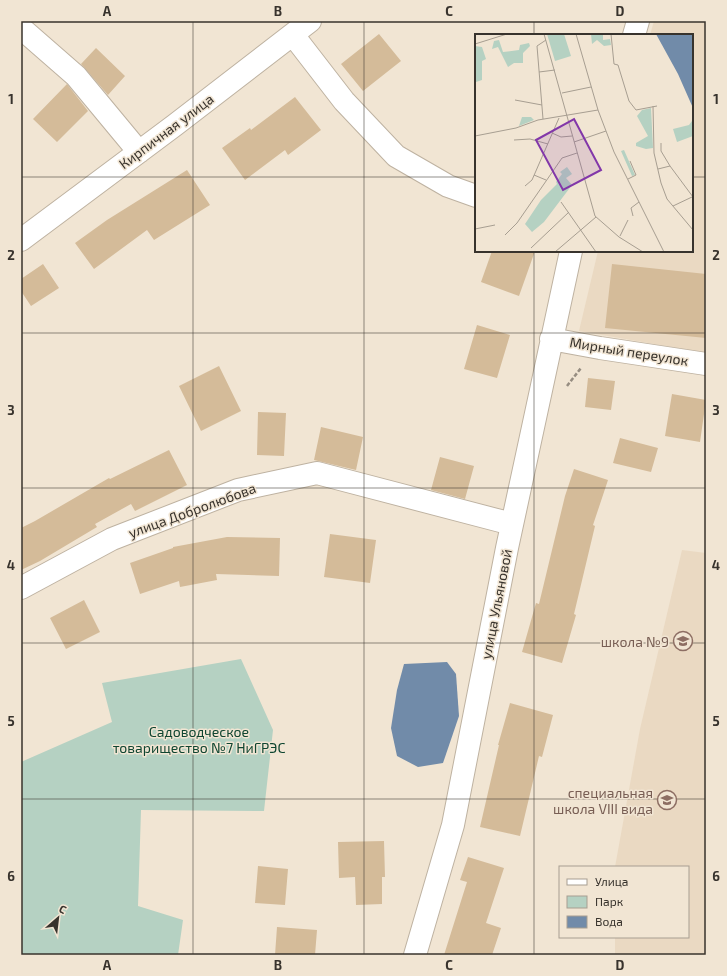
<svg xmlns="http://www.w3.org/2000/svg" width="727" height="976" font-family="'Exo 2',sans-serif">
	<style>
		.built { fill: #ead9c2 }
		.green { fill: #b5d1c2 }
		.water { fill: #718ba9 }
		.building { fill: #d4bb99 }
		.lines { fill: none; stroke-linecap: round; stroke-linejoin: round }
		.minor-casing { stroke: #beb2a1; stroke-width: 24 }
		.path { stroke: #968d81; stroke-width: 2.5; stroke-dasharray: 4 2; stroke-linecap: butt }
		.minor { stroke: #fff; stroke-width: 22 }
		.grid { fill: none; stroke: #38332d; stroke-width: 1; stroke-opacity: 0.55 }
		.labels { text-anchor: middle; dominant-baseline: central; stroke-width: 3; stroke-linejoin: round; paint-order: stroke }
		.street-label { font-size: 14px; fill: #38332d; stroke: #f1e5d3 }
		.education-label { font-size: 14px; fill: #785e54; stroke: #f1e5d3; text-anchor: end }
		.park-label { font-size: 14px; fill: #0e4530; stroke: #f1e5d3 }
		.inset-road { fill: none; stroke: #a79e91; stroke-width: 1 }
		.view { fill: #8237a9; fill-opacity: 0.15; stroke: #8237a9; stroke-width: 2 }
		.inset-edge { fill: none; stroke: #38332d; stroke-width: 2 }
		.neatline { fill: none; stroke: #38332d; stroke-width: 1.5 }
		.grid-label { font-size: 13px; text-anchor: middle; font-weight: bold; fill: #38332d }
	</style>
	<rect width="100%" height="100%" fill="#f1e5d3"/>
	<path class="built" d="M654,21H706V353L579,331L598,251H692V35H650Z
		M682,550L706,553V955H615V937H688V867H615L640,729Z"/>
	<path class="green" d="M241,659L273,730L264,811L141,810L138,906L183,920L178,955H21V762L112,722L102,683Z"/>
	<path class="water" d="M447,662L456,674L459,716L443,763L418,767L397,756L391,728L397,690L404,664Z"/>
	<path class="building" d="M379,34L401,61L363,91L341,64Z
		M96,48L125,76L108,95L81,64Z
		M67,84L88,111L57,142L33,119Z
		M295,97L321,130L288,155L285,150L245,180L222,148L250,128L251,130Z
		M187,170L210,205L154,240L147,230L94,269L75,243L107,220Z
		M492,251H535L519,296L481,282Z
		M43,264L59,288L31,306L21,291V279Z
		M612,264L706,274V338L605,328Z
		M477,325L510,335L497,378L464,369Z
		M219,366L241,411L201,431L179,386Z
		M588,378L615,381L611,410L585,407Z
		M672,394L706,400L700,442L665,436Z
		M258,412L286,413L284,456L257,455Z
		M321,427L363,437L356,470L314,460Z
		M620,438L658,448L651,472L613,463Z
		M169,450L187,485L135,511L131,504L95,524L97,527L40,561L21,570V528L35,521L109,478L110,479Z
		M440,457L474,466L465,499L431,490Z
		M574,469L608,480L593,525L595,526L574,614L576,615L562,663L522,652L536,603L539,604L565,496Z
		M330,534L376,540L370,583L324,577Z
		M227,537L280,538L279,576L216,574L217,580L180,587L179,581L140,594L130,563L173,548V547Z
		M84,600L100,632L66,649L50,618Z
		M510,703L553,715L542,757L539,756L520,836L480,827L499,745H498Z
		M384,841L385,877H382V904L356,905L355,877L339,878L338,842Z
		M468,857L504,868L486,923L501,928L492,955H444L467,882L460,880Z
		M258,866L288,869L285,905L255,903Z
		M277,927L317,930L315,955H275Z"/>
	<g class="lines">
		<defs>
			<path id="minor" d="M21,28L76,76L139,152
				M293,35L344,101L396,156L448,186L476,196
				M634,35L638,21
				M21,240L175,125L310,21
				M551,339L600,348L706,364
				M21,588L112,539L238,490L317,473L512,524
				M415,955L453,825L507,548L571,251"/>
		</defs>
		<use href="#minor" class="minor-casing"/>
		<path class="path" d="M567,386L581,368"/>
		<use href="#minor" class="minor"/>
	</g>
	<path class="grid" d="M193,21V955M364,21V955M534,21V35M21,177H476M692,177H706M534,251V955M21,333H706M21,488H706M21,643H706M21,799H706"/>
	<defs>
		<symbol id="school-ring" viewBox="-11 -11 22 22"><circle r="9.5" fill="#f1e5d3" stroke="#8d6e63" stroke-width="1.5"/><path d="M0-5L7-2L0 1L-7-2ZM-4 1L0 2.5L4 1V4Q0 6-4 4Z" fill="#8d6e63"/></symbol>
	</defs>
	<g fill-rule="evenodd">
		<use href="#school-ring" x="672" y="630" width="22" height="22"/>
		<use href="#school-ring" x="656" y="789" width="22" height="22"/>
	</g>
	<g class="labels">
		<g class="street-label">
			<text transform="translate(166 131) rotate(-37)">Кирпичная улица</text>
			<text transform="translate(629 351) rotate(9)">Мирный переулок</text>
			<text transform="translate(192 510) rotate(-20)">улица Добролюбова</text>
			<text transform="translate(496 604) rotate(-79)">улица Ульяновой</text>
		</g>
		<g class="education-label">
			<text x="669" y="641">школа №9</text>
			<text x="653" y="792">специальная<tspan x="653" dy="16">школа VIII вида</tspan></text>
		</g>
		<g class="park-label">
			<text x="199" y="731">Садоводческое<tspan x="199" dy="16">товарищество №7 НиГРЭС</tspan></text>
		</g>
	</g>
	<g transform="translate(475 34)">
		<rect width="218" height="218" fill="#f1e5d3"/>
		<path d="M72,0H89L96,22L80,27ZM116,0H128V6L135,5L136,11L129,12L122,6L117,10ZM24,6L28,18L44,16L45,11L54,9L55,12L48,19V29H39L33,33L23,13L17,15L19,7ZM0,12L7,13L11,25L7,27V46L1,48ZM176,74L178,114L171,115L161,112V109L173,102L162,82L167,76ZM47,83H56L59,86L44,92ZM217,87L218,102L202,108L198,95L214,91ZM149,116L160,141L157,142L146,117ZM92,133L97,140L91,144L97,151L69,188L57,198L50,190L66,166L82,150L81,148L87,140L85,138Z" fill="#b5d1c2"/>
		<path d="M181,0H218V74L203,40Z" fill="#718ba9"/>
		<path class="inset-road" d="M69,0L120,182L144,203L168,218M101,0L123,76L139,118L189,218M136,0L139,30L143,31L154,67L161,76L182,72M0,10L32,0M64,38L80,36M87,59L116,53M40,66L67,71M178,72L179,119L186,149L192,165L218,196M68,85L62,12L71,6M77,99L86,103L97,102M0,102L41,94L63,86L123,76M39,106L55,105L73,110M99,108L131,97M186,109V117L195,132L218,163M183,135L195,132M59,141L71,146M153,145L161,141L155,127M50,152L57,146L84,84M86,168L121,218M198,172L217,163M158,182L156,174L164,168M0,195L20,191M30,201L42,189L87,124L102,119M145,202L153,186M56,214L94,178M80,218L121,183"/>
		<path class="view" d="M99,85L126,136L88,156L61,106Z"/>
		<rect width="218" height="218" class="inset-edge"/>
	</g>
	<rect width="727" height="976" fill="none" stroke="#f1e5d3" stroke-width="44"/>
	<rect x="559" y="866" width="130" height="72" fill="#f1e5d3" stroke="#a79e91"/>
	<rect x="567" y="879" width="20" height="6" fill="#ffffff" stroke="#a79e91"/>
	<text x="595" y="886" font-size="12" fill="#38332d">Улица</text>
	<rect x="567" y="896" width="20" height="12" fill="#b5d1c2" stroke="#a79e91"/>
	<text x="595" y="906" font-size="12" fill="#38332d">Парк</text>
	<rect x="567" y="916" width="20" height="12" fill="#718ba9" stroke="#a79e91"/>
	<text x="595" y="926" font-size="12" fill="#38332d">Вода</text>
	<g transform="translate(58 918) rotate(28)" stroke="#f1e5d3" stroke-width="3" paint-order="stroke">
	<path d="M0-3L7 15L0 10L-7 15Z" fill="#38332d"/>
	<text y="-6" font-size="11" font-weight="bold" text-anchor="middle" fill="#38332d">С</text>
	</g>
	<rect x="22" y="22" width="683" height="932" class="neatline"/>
	<g class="grid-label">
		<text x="107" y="16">A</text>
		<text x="278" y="16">B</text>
		<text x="449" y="16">C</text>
		<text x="620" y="16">D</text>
		<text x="11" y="104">1</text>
		<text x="716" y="104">1</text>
		<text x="11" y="260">2</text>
		<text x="716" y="260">2</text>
		<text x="11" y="415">3</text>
		<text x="716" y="415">3</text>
		<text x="11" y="570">4</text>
		<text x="716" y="570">4</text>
		<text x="11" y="726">5</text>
		<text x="716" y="726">5</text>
		<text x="11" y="881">6</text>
		<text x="716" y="881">6</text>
		<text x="107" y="970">A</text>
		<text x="278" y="970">B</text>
		<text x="449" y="970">C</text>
		<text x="620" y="970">D</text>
	</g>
</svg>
